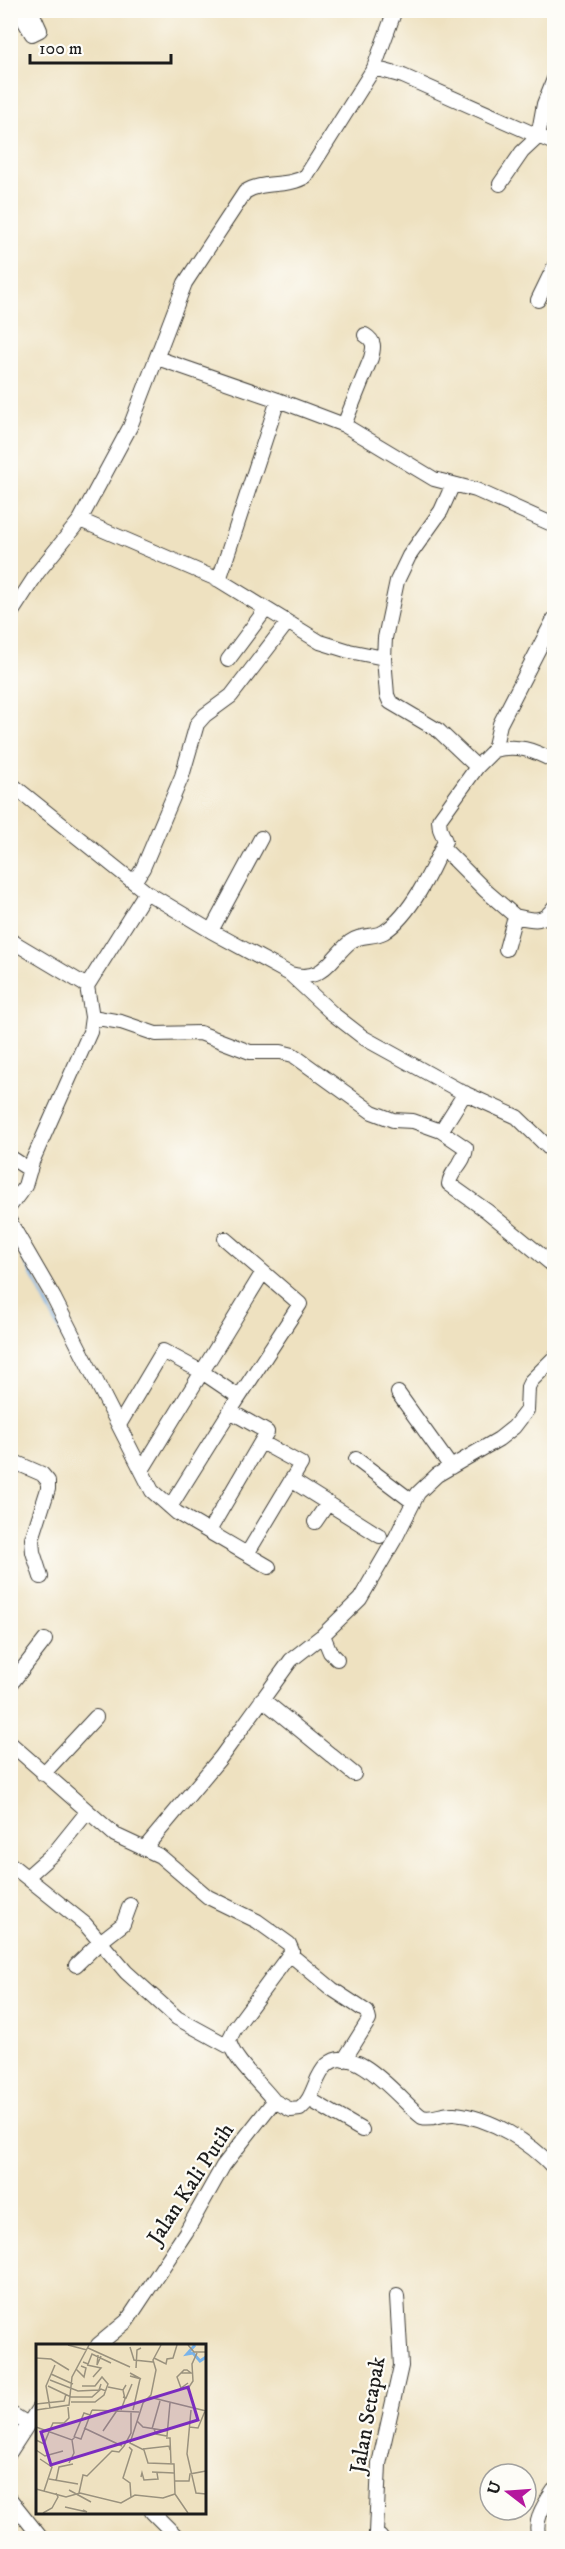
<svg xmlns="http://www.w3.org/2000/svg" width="565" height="2549" font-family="'IM FELL DW Pica',serif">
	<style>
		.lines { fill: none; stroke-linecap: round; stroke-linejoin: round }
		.stream { stroke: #79b3e9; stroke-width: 3 }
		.minor-casing { stroke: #3c3a35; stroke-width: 16 }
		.minor { stroke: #fff; stroke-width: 14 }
		.labels { text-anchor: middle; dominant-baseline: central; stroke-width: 4.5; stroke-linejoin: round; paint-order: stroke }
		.street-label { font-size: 22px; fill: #1c1c1c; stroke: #fdfcf7 }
		.inset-river { fill: none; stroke: #79b3e9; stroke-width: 3 }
		.inset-road { fill: none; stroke: #9a927e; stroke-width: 1.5 }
		.view { fill: #7b2cbf; fill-opacity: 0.15; stroke: #7b2cbf; stroke-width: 3 }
		.inset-edge { fill: none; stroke: #1c1c1c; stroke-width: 3 }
	</style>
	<rect width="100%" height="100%" fill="#fdfcf7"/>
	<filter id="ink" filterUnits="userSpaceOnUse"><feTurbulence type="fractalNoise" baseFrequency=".0167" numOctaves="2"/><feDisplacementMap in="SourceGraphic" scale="12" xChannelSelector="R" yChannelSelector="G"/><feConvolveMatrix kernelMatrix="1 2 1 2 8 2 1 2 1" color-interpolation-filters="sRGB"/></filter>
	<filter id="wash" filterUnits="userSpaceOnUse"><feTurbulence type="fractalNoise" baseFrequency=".008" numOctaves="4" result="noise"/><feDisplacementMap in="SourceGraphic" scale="24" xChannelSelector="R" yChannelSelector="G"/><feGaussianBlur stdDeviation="1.35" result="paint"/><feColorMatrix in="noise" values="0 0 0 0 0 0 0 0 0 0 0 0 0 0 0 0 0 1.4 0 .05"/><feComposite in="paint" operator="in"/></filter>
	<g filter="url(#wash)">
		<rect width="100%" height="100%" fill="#eee1c0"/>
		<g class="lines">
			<path class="stream" d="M23,1257L78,1365"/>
		</g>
	</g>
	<g filter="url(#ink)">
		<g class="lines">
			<defs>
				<path id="minor" d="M18,10L32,34L40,30L31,10
					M374,68L403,76L554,143
					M500,184L522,152L538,137L544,104L554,79
					M538,300L554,267
					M157,358L278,400L344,425L434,479L476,490L554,525
					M344,425L371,358C374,347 375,341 365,335
					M80,520L219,580L320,642L349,651L384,658L387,695L390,702L439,731L477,767
					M219,580L278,400
					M10,615L38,572L80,520L130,427L185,283L245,192C263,180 288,188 306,176L374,68L395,10
					M384,658L385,638L397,581L409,556L441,511L453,484
					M228,660L266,609
					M494,750C517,744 533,750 554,761
					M10,783L146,892L211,931L290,974L333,1014L364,1038L462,1092L517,1117L554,1153
					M442,847L486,891L515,916L506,949
					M134,882L143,868L182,776L197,724L205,715L231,696L287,623
					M515,916C533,920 543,924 554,907
					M211,931L261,838
					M10,940L87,986
					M290,974C323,983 329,960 350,942C360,934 373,938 384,932C411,915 432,870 445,841L440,829L439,820L477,767L494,750L500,724L554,619
					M92,1017L121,1022L156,1034L200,1033L250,1052H281L293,1055L372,1112L393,1120L413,1121L441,1131L466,1148C465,1163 450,1171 449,1184L487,1211L554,1266
					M441,1131L465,1093
					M10,1157L30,1170
					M10,1206L25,1186L32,1162L90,1032L92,1017L87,986L146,892
					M10,1222L54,1298L152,1491L177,1513L269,1567
					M225,1239L300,1304L230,1411
					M398,1393L451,1467
					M119,1425L163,1351L202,1372L239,1397
					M356,1459L413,1502
					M10,1460L42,1474L48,1481V1489L32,1539L33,1552L41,1577
					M142,1470L263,1272
					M291,1480L380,1536
					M170,1507L230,1411L267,1432L261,1442
					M315,1522L328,1503
					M209,1531L261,1442L301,1464L247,1554
					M323,1635L330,1652L337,1659
					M10,1685L45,1640
					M262,1699L354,1774
					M10,1743L115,1835L160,1856L208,1897L257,1921L289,1944L292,1951L235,2028L229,2040C232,2059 261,2084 274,2101L223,2166L186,2232L127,2321L98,2345
					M43,1774L96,1717
					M144,1849L221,1757L291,1660L323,1635L360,1599L396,1537L418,1493L437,1475L499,1439L514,1427L527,1410L528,1387L531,1381L554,1358
					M10,1864L85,1924L126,1972L177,2018L230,2047
					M28,1876L55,1852L88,1811
					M291,1955L332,1989L367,2012L369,2020L344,2060
					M76,1965L100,1942L123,1924L130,1905
					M309,2099L362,2130
					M274,2101L291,2110L300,2109C315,2097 314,2077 327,2065C355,2039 402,2103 422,2117C433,2120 442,2113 454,2114C490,2117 530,2142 554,2168
					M10,2413L28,2424
					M10,2452L38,2409
					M10,2499L41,2538
					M152,2512L178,2538
					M381,2538L376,2533L379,2464L401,2366L397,2296
					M539,2538C533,2520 544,2505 554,2490"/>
			</defs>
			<use href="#minor" class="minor-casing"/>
			<use href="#minor" class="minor"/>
		</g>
	</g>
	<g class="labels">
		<g class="street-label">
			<text transform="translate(191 2184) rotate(-57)">Jalan Kali Putih</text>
			<text transform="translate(368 2415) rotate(-80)">Jalan Setapak</text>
		</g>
	</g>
	<g transform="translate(36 2344)">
		<rect width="170" height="170" fill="#eee1c0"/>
		<path class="inset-river" d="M159,1L151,10L157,9L164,17L170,13"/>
		<path class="inset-road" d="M32,1L51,6M125,1L117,16L120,26L115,51L107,59L94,99L108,106L112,119L138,120L139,150M152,1L158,8H170M94,3L98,16L117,18M52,4L94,23M62,11L61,21L65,12M0,14L15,15L33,26M118,14L130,20L131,15L137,14L141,1M47,18L52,20L56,10L75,19M51,21L65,24L57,33M100,24L101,6L105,4M40,25L48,33L50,24L45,22M148,26H151L155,29H145ZM145,29L141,33L145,44L152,39M15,30L37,40M94,32L105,35L94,29M14,36L42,47L63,46L65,40M12,42L35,53H56L65,45L70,47M72,43L87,46L90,41M151,46L157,37L156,20L161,9M87,53L90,54L96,40M113,53L170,67M35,58H59L68,51L72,40L66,33L59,42H46M0,60L28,57L30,50M14,64L10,42L19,21M0,66L33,61L36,33L53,1M56,66L103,68M85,66L89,55L87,46M97,66L104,35M155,66L151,110L160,149L170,150M101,77L107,83L132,87M0,83L36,96L39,93L45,95L56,66M153,83L162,84L169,67M48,84L86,102M116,85L124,57M118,85L120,90L131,92L134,59M67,87L82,65M13,88L17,79H28L33,74L32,63M38,93L48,69L54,71M130,94H134L135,119M0,96L8,100L13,88M93,103L96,106L87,134L94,139L95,154M107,105L133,102L134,106M0,106L9,112L27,107M4,115L16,123L8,147M33,119L38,109L36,96M116,128L138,129M105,133L106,129L108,136L122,135L121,129M13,135L42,140M20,137L23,123L37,120M138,137H153L154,130L170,127M0,145L30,153L44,149L85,159L99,151L127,154L139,150L152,169M33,146L55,158M43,149L47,131L51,132L76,107L83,108L88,102L95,89V67M29,163L51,168L47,166M7,169L16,164L22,153L20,149"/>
		<path class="view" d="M152,43L162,76L15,121L5,88Z"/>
		<rect width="170" height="170" class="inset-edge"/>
	</g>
	<rect width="565" height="2549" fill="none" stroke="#fdfcf7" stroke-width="36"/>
	<g transform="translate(508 2492) rotate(287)"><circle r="28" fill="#fdfcf7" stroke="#a3a29f" stroke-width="1.5"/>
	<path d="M0-4.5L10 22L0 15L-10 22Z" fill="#b5179e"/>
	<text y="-9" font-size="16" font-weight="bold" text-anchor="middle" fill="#1c1c1c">U</text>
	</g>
	<path d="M30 54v9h141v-9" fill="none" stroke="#1c1c1c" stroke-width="3"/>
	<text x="39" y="54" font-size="18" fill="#1c1c1c" stroke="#fdfcf7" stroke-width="4.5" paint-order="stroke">100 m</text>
</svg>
